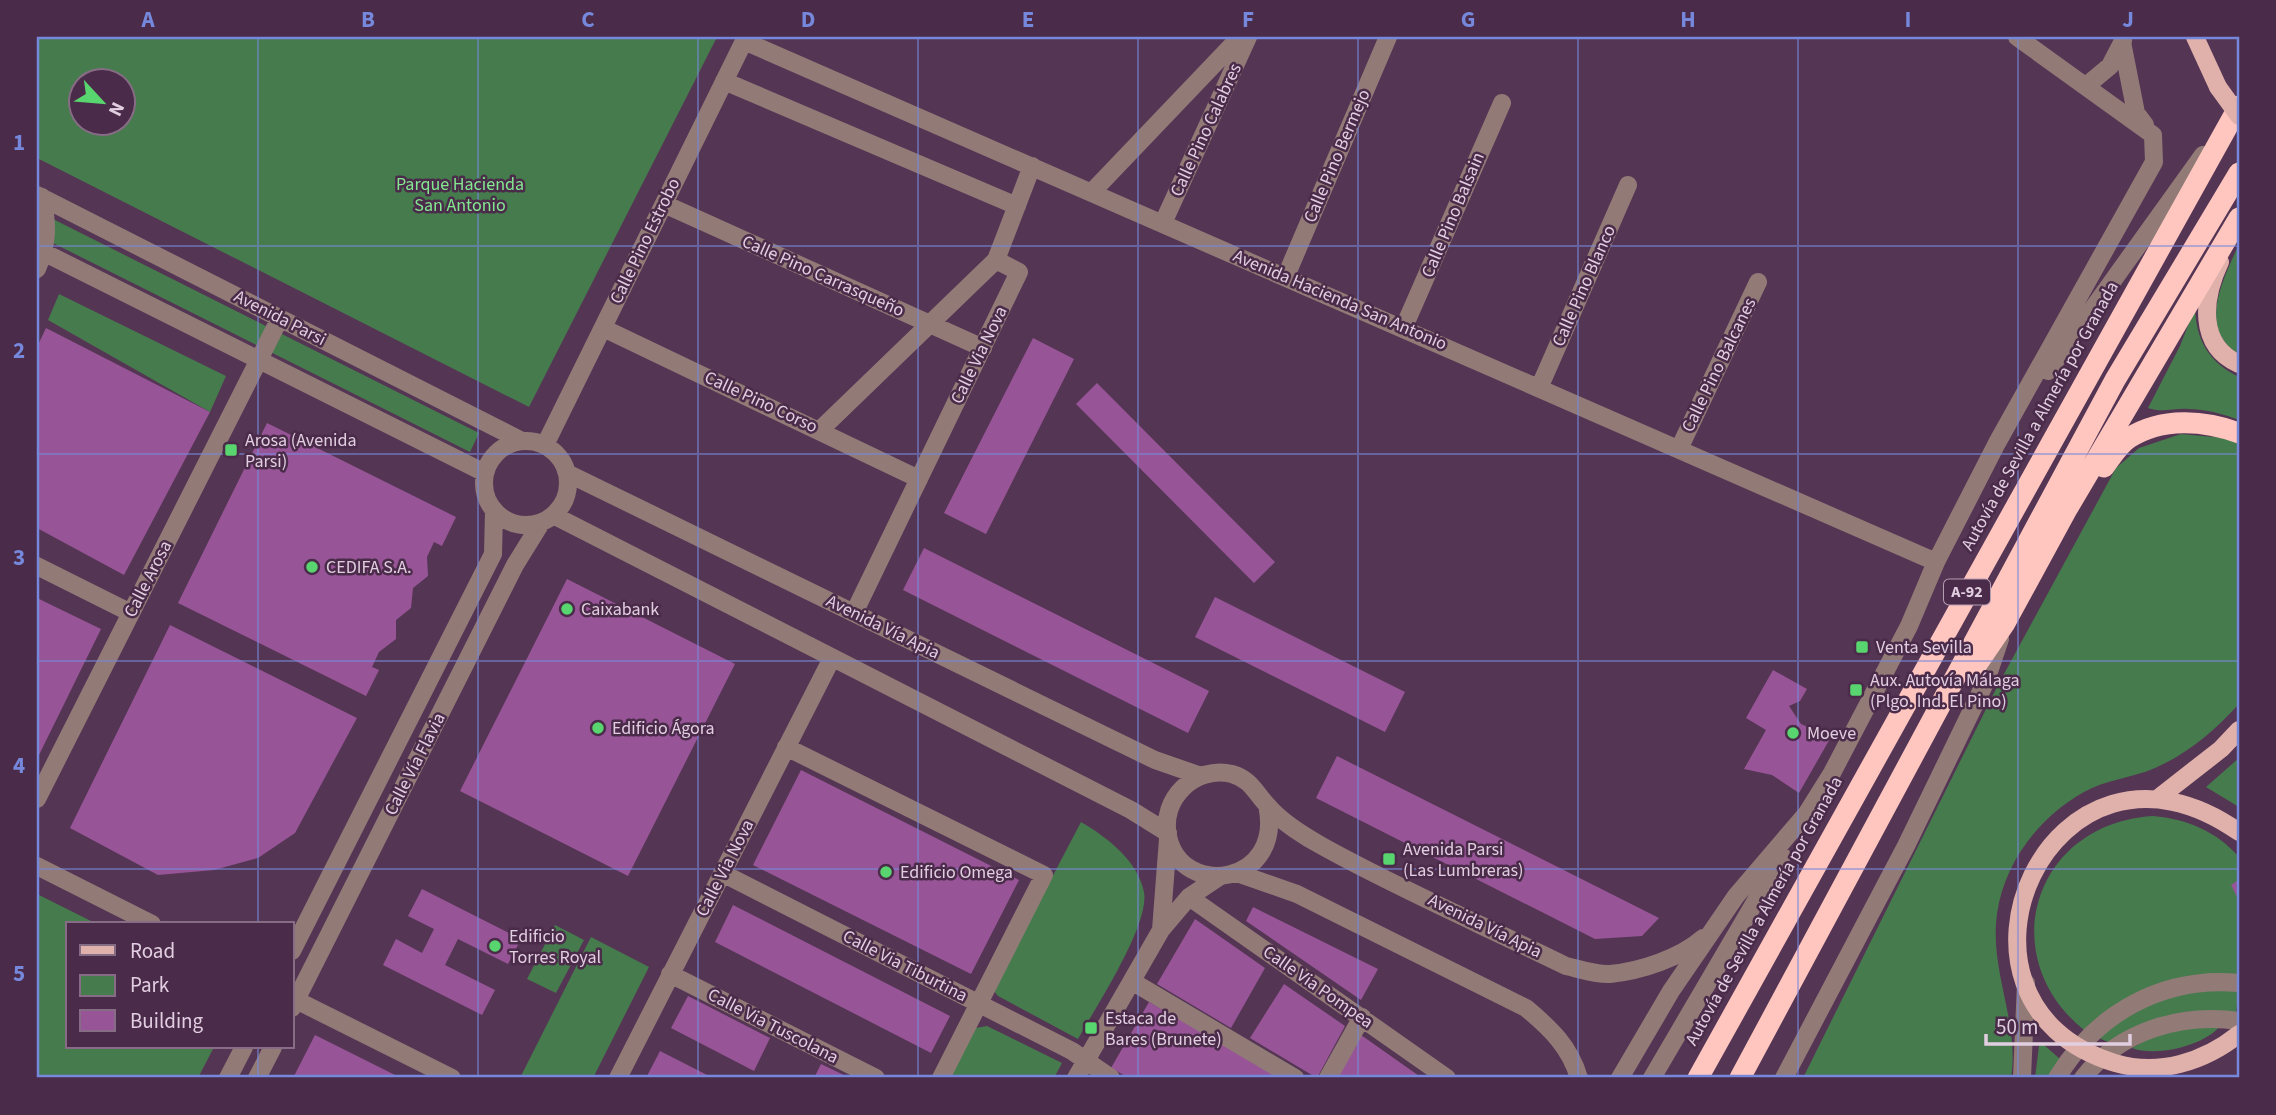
<svg xmlns="http://www.w3.org/2000/svg" width="2276" height="1115" font-family="'Source Sans 3',sans-serif">
	<style>
		.green { fill: #467b4d; fill-rule: evenodd }
		.building { fill: #975597 }
		.lines { fill: none; stroke-linecap: round; stroke-linejoin: round }
		.minor { stroke: #927b77; stroke-width: 18 }
		.major { stroke: #e0b1ab; stroke-width: 18 }
		.highway { stroke: #ffc6bf; stroke-width: 21 }
		.major-bridge { stroke: #e0b1ab; stroke-width: 18 }
		.grid { fill: none; stroke: #7688dc; stroke-width: 2; stroke-opacity: 0.55 }
		.poi-dot { fill: #59d56f; stroke: #4a2b49; stroke-width: 2.5 }
		.labels { text-anchor: middle; dominant-baseline: central; stroke-width: 5; stroke-linejoin: round; paint-order: stroke }
		.shield { fill: #4a2b49; stroke: #b49db3; stroke-width: 2 }
		.shield-label { font-size: 16px; font-weight: bold; fill: #e2cee1 }
		.street-label { font-size: 18px; fill: #e2cee1; stroke: #4a2b49 }
		.park-label { font-size: 18px; fill: #83e890; stroke: #4a2b49 }
		.poi-label { font-size: 18px; fill: #e2cee1; stroke: #4a2b49; text-anchor: start }
		.neatline { fill: none; stroke: #7688dc; stroke-width: 2.5 }
		.grid-label { font-size: 23px; text-anchor: middle; font-weight: bold; fill: #7688dc }
	</style>
	<rect width="100%" height="100%" fill="#553554"/>
	<path class="green" d="M37,37H717L529,407L37,158ZM80,80H122V122H80Z
		M37,211L479,433L470,452L37,235Z
		M2239,244V354C2196,329 2224,278 2239,244Z
		M59,294L226,376L210,412L48,320Z
		M2195,308C2196,341 2210,363 2239,377V420C2223,414 2206,409 2188,409C2174,408 2162,413 2148,408L2180,346Z
		M2181,434L2224,438L2239,444V704C2214,731 2189,753 2155,768C2132,778 2105,780 2084,792C2039,817 2004,863 1997,914C1989,970 2020,1022 2011,1078H1803L1998,685L2116,468L2139,448Z
		M2239,758V807L2206,787Z
		M2153,816C2187,819 2216,831 2239,857V978L2222,976L2084,1030C1992,955 2035,823 2153,816Z
		M1081,822C1107,837 1138,861 1144,892C1150,925 1095,1008 1078,1039L998,996L993,990Z
		M37,894L97,924H68V1047H214L198,1078H37Z
		M555,925L584,940L556,993L527,979Z
		M591,937L649,967L593,1078H520Z
		M2239,989L2236,1013L2112,1044L2099,1038C2144,994 2179,991 2239,989Z
		M987,1026L1062,1063L1054,1078H950L976,1028Z
		M2220,1026C2204,1046 2156,1057 2132,1048L2162,1031Z
		M2043,1044L2060,1059L2050,1078H2035L2039,1046Z"/>
	<path class="building" d="M46,328L210,412L124,575L37,528V347Z
		M1033,338L1074,359L986,534L944,513Z
		M1097,383L1275,562L1254,583L1076,404Z
		M267,423L456,517L442,546L434,542L427,557L428,576L413,588L411,608L396,620V639L379,652L372,667L379,670L366,696L178,603Z
		M924,548L1209,691L1188,733L903,590Z
		M567,579L735,664L628,876L460,791Z
		M1215,597L1405,692L1385,732L1195,637Z
		M37,598L101,629L37,759Z
		M170,625L357,718L295,833L258,858L214,870L158,875L70,828Z
		M1773,670L1807,689L1800,701L1789,706L1801,724L1831,737L1799,793L1772,775L1744,769L1766,730L1746,718Z
		M1337,756L1659,918L1642,936L1595,939L1316,798Z
		M801,770L1019,880L971,974L753,865Z
		M2237,881L2239,885V901L2231,885Z
		M422,889L521,939L508,964L458,939L445,965L495,990L482,1015L383,965L396,939L422,953L434,929L408,916Z
		M733,905L950,1016L931,1053L715,942Z
		M1253,907L1378,969L1361,1000L1246,921Z
		M1195,919L1265,968L1231,1028L1157,984Z
		M1284,984L1345,1026L1317,1078L1250,1038Z
		M688,996L770,1038L754,1071L671,1028Z
		M1149,1002L1281,1078H1129L1111,1068Z
		M315,1035L401,1078H293Z
		M1361,1035L1422,1078H1335Z
		M660,1051L713,1078H646Z
		M821,1064L850,1078H814Z"/>
	<g class="lines">
		<path class="minor" d="M744,41L1936,562
			M2122,42L2136,113L2145,125
			M724,81L1017,206
			M2086,86L2110,66L2123,41
			M1092,192L1240,37
			M37,195L522,441
			M664,204L983,348
			M1163,223L1248,37
			M37,249L485,473
			M37,269C48,244 48,224 42,197
			M1286,276L1388,37
			M1404,327L1502,103
			M603,328L919,479
			M2048,371L2203,155
			M1540,386L1628,185
			M820,430L996,260L1032,166
			M484 483a42 42 0 1 1 84 0a42 42 0 1 1-84 0Z
			M545,445L746,37
			M1680,447L1758,282
			M567,473L1155,760L1201,776
			M553,515L1131,810L1168,833
			M37,566L131,613
			M854,613L1019,272L996,260
			M786,747L1044,875L941,1078
			M37,799L280,318
			M1267,805C1285,885 1181,900 1168,836C1160,799 1195,765 1232,774C1250,779 1255,792 1267,805C1280,821 1304,836 1322,846C1401,890 1485,926 1566,966C1580,969 1596,975 1610,974C1641,971 1680,958 1703,938
			M37,866L152,924
			M722,873L1072,1051L1111,1078
			M1237,873L1297,894L1526,1008C1551,1029 1570,1047 1579,1078
			M1189,897L1447,1078
			M1161,930L1168,839
			M292,951L493,554L494,512
			M670,974L876,1078
			M1133,982L1295,1078
			M296,1000L452,1078
			M292,1008L515,565L541,523
			M228,1078L244,1047
			M257,1078L273,1047
			M618,1078L832,658
			M1076,1078L1161,930L1189,897L1219,877
			M1328,1078L1362,1017
			M1620,1078L1671,991L1736,896L1807,813L1832,773L1909,626L1936,562L1997,443L2154,162L2153,135L2017,37
			M1652,1078L1782,856
			M1784,1078L1906,846L1986,681L2000,639
			M2022,1078L2026,983
			M2057,1078C2096,1013 2163,976 2239,983
			M2083,1078C2120,1030 2182,1013 2239,1021"/>
		<path class="major" d="M2195,37L2218,87
			M2220,262C2203,298 2197,345 2239,364
			M2157,799L2221,749L2239,730
			M2239,832C2051,700 1917,1003 2115,1063C2159,1076 2204,1062 2239,1034"/>
		<path class="highway" d="M2104,467C2111,458 2119,444 2129,438C2162,417 2204,420 2239,433
			M1973,670L2005,623L2066,511L2239,218
			M1698,1078L2239,106
			M1740,1078L2115,380L2239,173"/>
		<path class="major-bridge" d="M2218,87L2239,116"/>
	</g>
	<path class="grid" d="M258,37V924M478,37V1078M698,37V1078M918,37V1078M1138,37V1078M1358,37V1078M1578,37V1078M1798,37V1078M2018,37V1078M37,246H2239M37,454H2239M37,661H2239M37,869H2239M258,1047V1078"/>
	<g class="poi-dot">
		<rect x="224" y="443" width="14" height="14" rx="3.5"/>
		<circle cx="312" cy="567" r="7"/>
		<circle cx="567" cy="609" r="7"/>
		<rect x="1855" y="640" width="14" height="14" rx="3.5"/>
		<rect x="1849" y="683" width="14" height="14" rx="3.5"/>
		<circle cx="598" cy="728" r="7"/>
		<circle cx="1793" cy="733" r="7"/>
		<rect x="1382" y="852" width="14" height="14" rx="3.5"/>
		<circle cx="886" cy="872" r="7"/>
		<circle cx="495" cy="946" r="7"/>
		<rect x="1084" y="1021" width="14" height="14" rx="3.5"/>
	</g>
	<g class="labels">
		<rect class="shield" x="1944" y="579.5" width="46" height="25" rx="5"/>
		<g class="shield-label">
			<text x="1967" y="592">A-92</text>
		</g>
		<g class="street-label">
			<text transform="translate(1206 130) rotate(-65)">Calle Pino Calabres</text>
			<text transform="translate(1337 156) rotate(-67)">Calle Pino Bermejo</text>
			<text transform="translate(1453 215) rotate(-67)">Calle Pino Balsain</text>
			<text transform="translate(645 241) rotate(-64)">Calle Pino Estrobo</text>
			<text transform="translate(823 276) rotate(24)">Calle Pino Carrasqueño</text>
			<text transform="translate(1584 286) rotate(-66)">Calle Pino Blanco</text>
			<text transform="translate(1340 300) rotate(23)">Avenida Hacienda San Antonio</text>
			<text transform="translate(280 318) rotate(27)">Avenida Parsi</text>
			<text transform="translate(979 355) rotate(-64)">Calle Via Nova</text>
			<text transform="translate(1719 365) rotate(-64)">Calle Pino Balcanes</text>
			<text transform="translate(761 402) rotate(25)">Calle Pino Corso</text>
			<text transform="translate(2040 416) rotate(-61)">Autovía de Sevilla a Almería por Granada</text>
			<text transform="translate(148 579) rotate(-63)">Calle Arosa</text>
			<text transform="translate(883 627) rotate(26)">Avenida Vía Apia</text>
			<text transform="translate(415 764) rotate(-63)">Calle Vía Flavia</text>
			<text transform="translate(725 868) rotate(-63)">Calle Via Nova</text>
			<text transform="translate(1764 911) rotate(-61)">Autovía de Sevilla a Almería por Granada</text>
			<text transform="translate(1485 926) rotate(26)">Avenida Vía Apia</text>
			<text transform="translate(905 966) rotate(27)">Calle Via Tiburtina</text>
			<text transform="translate(1318 987) rotate(35)">Calle Via Pompea</text>
			<text transform="translate(773 1026) rotate(27)">Calle Via Tuscolana</text>
		</g>
		<g class="park-label">
			<text x="460" y="184">Parque Hacienda<tspan x="460" dy="21">San Antonio</tspan></text>
		</g>
		<g class="poi-label">
			<text x="245" y="440">Arosa (Avenida<tspan x="245" dy="21">Parsi)</tspan></text>
			<text x="326" y="567">CEDIFA S.A.</text>
			<text x="581" y="609">Caixabank</text>
			<text x="1876" y="647">Venta Sevilla</text>
			<text x="1870" y="680">Aux. Autovía Málaga<tspan x="1870" dy="21">(Plgo. Ind. El Pino)</tspan></text>
			<text x="612" y="728">Edificio Ágora</text>
			<text x="1807" y="733">Moeve</text>
			<text x="1403" y="849">Avenida Parsi<tspan x="1403" dy="21">(Las Lumbreras)</tspan></text>
			<text x="900" y="872">Edificio Omega</text>
			<text x="509" y="936">Edificio<tspan x="509" dy="21">Torres Royal</tspan></text>
			<text x="1105" y="1018">Estaca de<tspan x="1105" dy="21">Bares (Brunete)</tspan></text>
		</g>
	</g>
	<rect width="2276" height="1115" fill="none" stroke="#4a2b49" stroke-width="77"/>
	<rect x="66" y="922" width="228" height="126" fill="#4a2b49" stroke="#876c86" stroke-width="2"/>
	<rect x="80" y="945" width="35" height="10" fill="#e0b1ab" stroke="#876c86" stroke-width="2"/>
	<text x="130" y="958" font-size="21" fill="#e2cee1">Road</text>
	<rect x="80" y="975" width="35" height="21" fill="#467b4d" stroke="#876c86" stroke-width="2"/>
	<text x="130" y="992" font-size="21" fill="#e2cee1">Park</text>
	<rect x="80" y="1010" width="35" height="21" fill="#975597" stroke="#876c86" stroke-width="2"/>
	<text x="130" y="1028" font-size="21" fill="#e2cee1">Building</text>
	<g transform="translate(102 102) rotate(116)"><circle r="33" fill="#4a2b49" stroke="#876c86" stroke-width="2"/>
	<path d="M0-5L12 26L0 18L-12 26Z" fill="#59d56f"/>
	<text y="-10" font-size="19" font-weight="bold" text-anchor="middle" fill="#e2cee1">N</text>
	</g>
	<path d="M1986 1034v10h144v-10" fill="none" stroke="#e2cee1" stroke-width="3.5"/>
	<text x="1996" y="1034" font-size="21" fill="#e2cee1" stroke="#4a2b49" stroke-width="5" paint-order="stroke">50 m</text>
	<rect x="38" y="38" width="2200" height="1038" class="neatline"/>
	<g class="grid-label">
		<text x="148" y="27">A</text>
		<text x="368" y="27">B</text>
		<text x="588" y="27">C</text>
		<text x="808" y="27">D</text>
		<text x="1028" y="27">E</text>
		<text x="1248" y="27">F</text>
		<text x="1468" y="27">G</text>
		<text x="1688" y="27">H</text>
		<text x="1908" y="27">I</text>
		<text x="2128" y="27">J</text>
		<text x="19" y="150">1</text>
		<text x="19" y="358">2</text>
		<text x="19" y="565">3</text>
		<text x="19" y="773">4</text>
		<text x="19" y="981">5</text>
	</g>
</svg>
